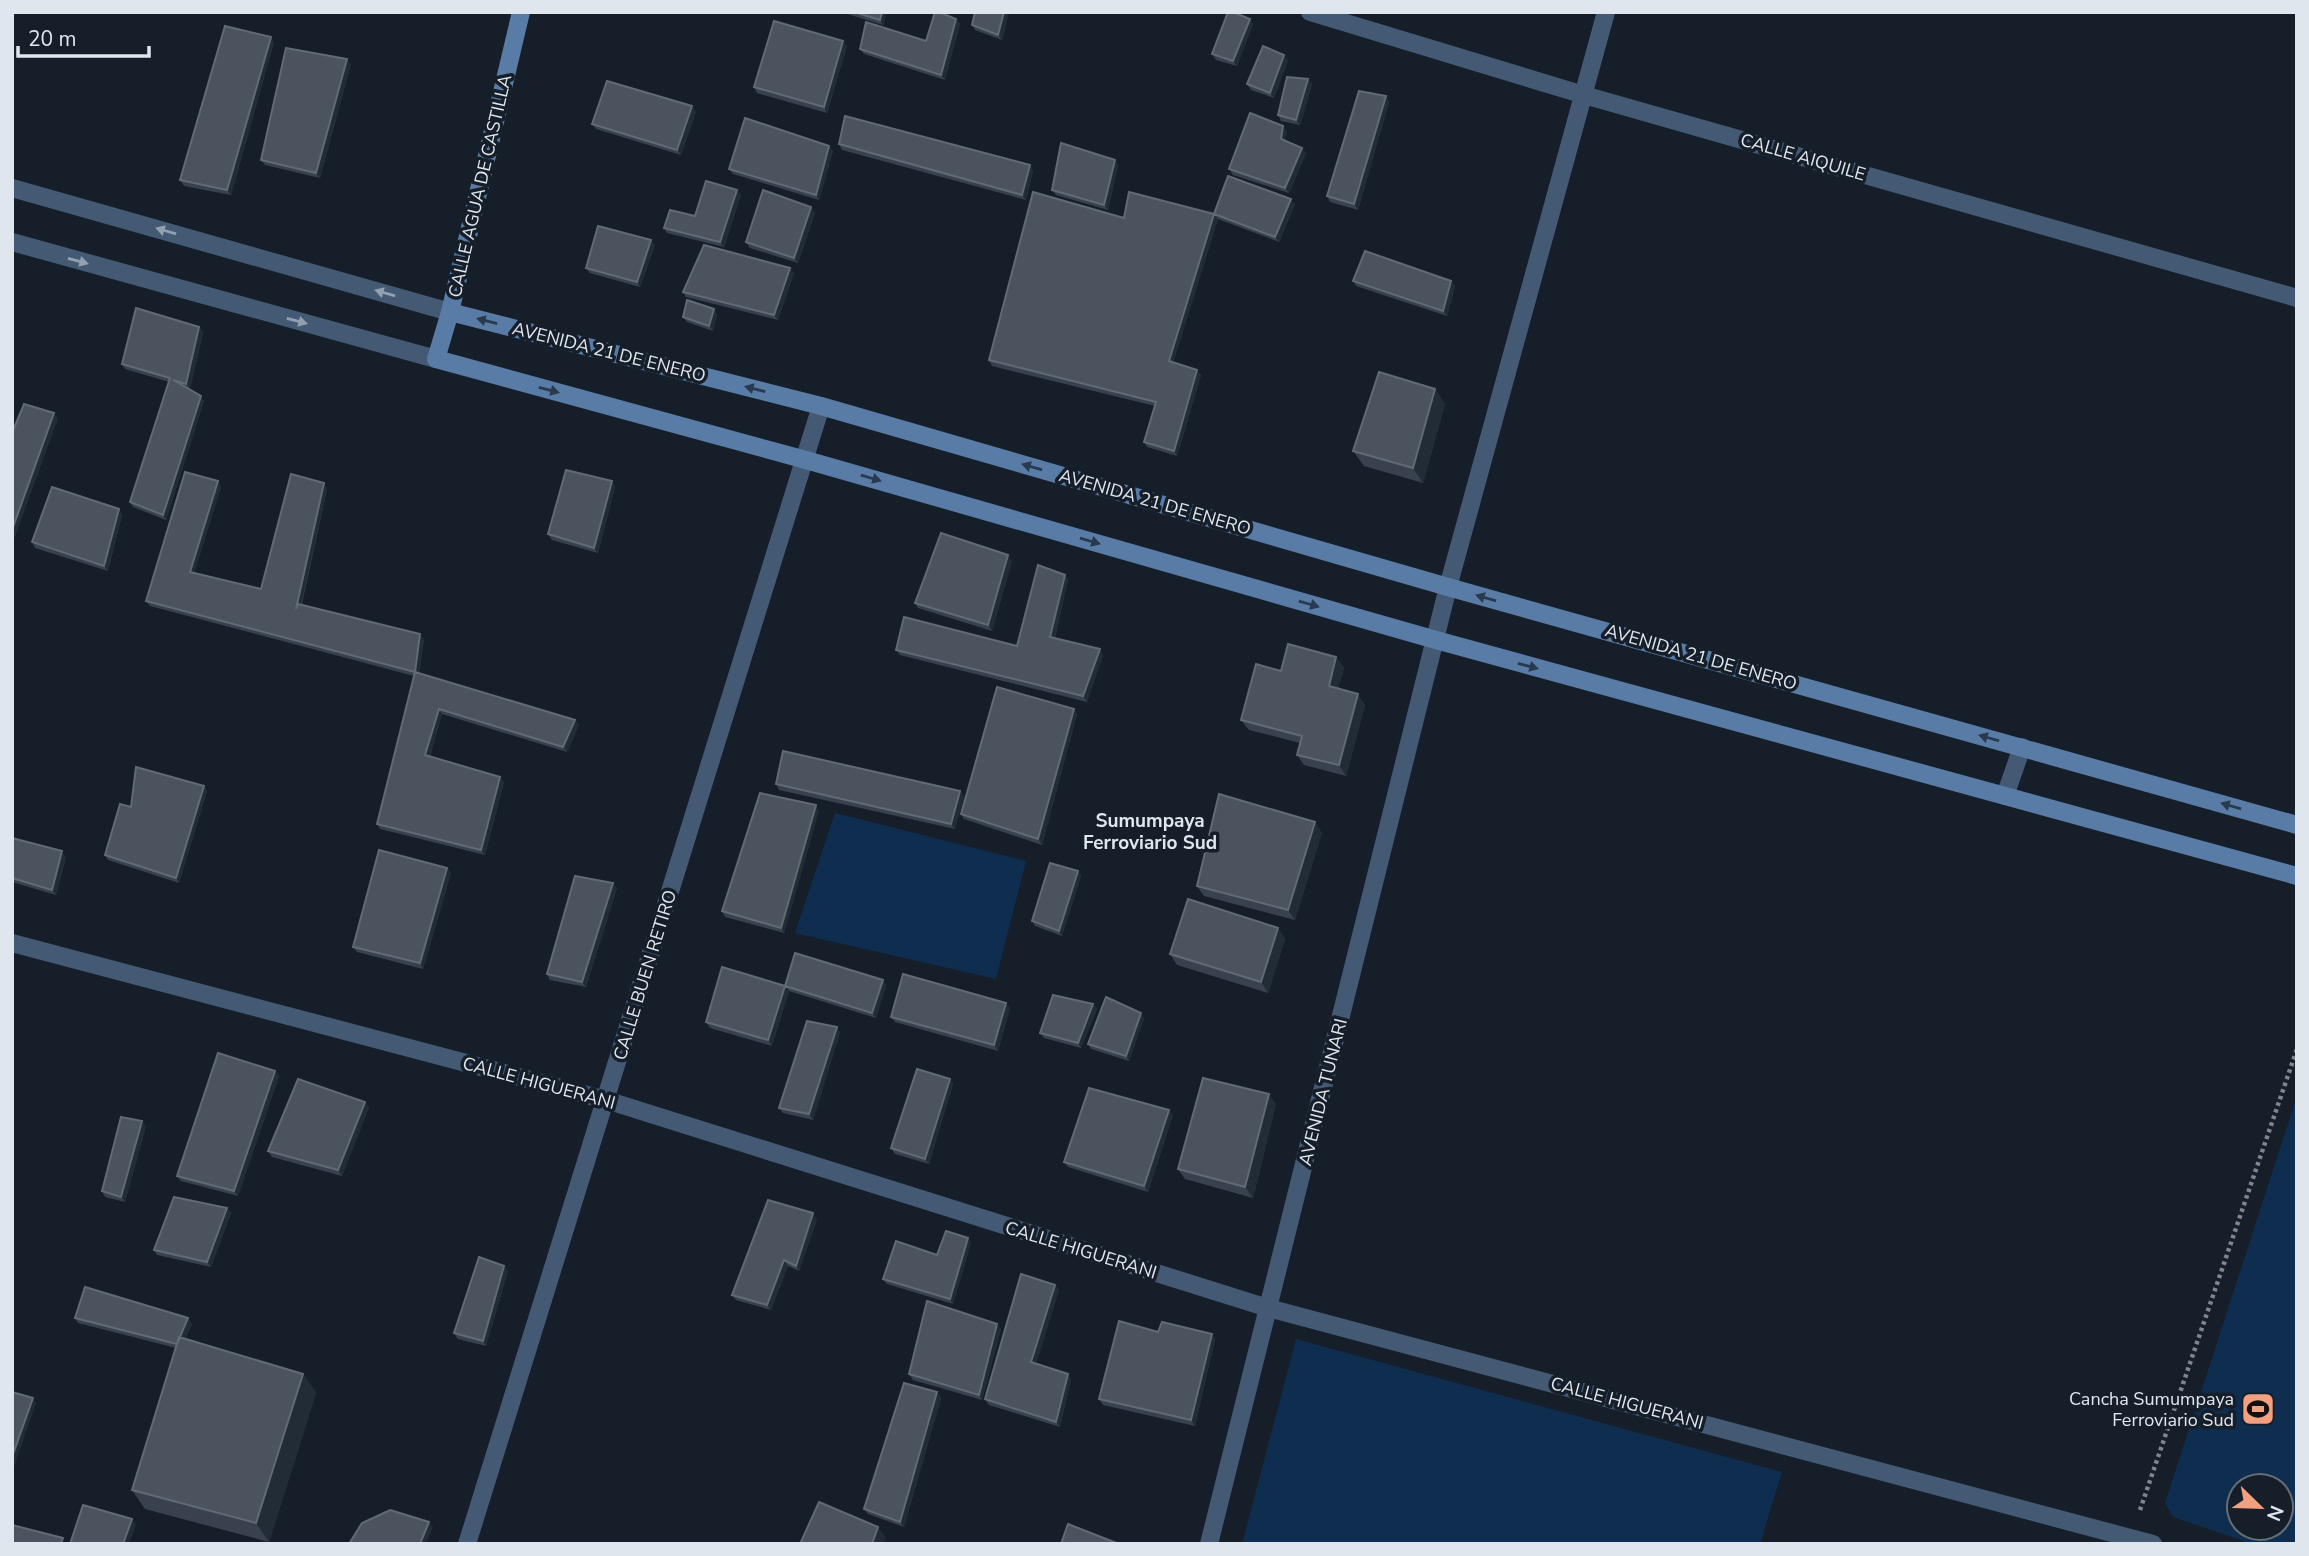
<svg xmlns="http://www.w3.org/2000/svg" width="2309" height="1556" font-family="'Nunito Sans',sans-serif">
	<style>
		.green { fill: #0f2e4f; fill-rule: evenodd }
		.lines { fill: none; stroke-linecap: round; stroke-linejoin: round }
		.path { stroke: #7e868f; stroke-width: 4.5; stroke-dasharray: 3.5 3.5; stroke-linecap: butt }
		.street { stroke: #445a74; stroke-width: 18 }
		.secondary { stroke: #587ca5; stroke-width: 18 }
		.wall { fill: #38414d }
		.shaded-wall { fill: #222c37 }
		.building { fill: #4a535e; stroke: #616a75; stroke-width: 2 }
		.oneway { fill: #92a0b0 }
		.oneway2 { fill: #293a4e }
		.labels { text-anchor: middle; dominant-baseline: central; stroke-width: 7; stroke-linejoin: round; paint-order: stroke }
		.street-label { font-size: 18px; fill: #dfe6ed; stroke: #151e29 }
		.poi-label { font-size: 18px; fill: #dfe6ed; stroke: #151e29; text-anchor: end }
		.neighbourhood-label { font-size: 19px; font-weight: bold; fill: #dfe6ed; stroke: #151e29 }
	</style>
	<rect width="100%" height="100%" fill="#151e29"/>
	<path class="green" d="M835,813L1026,861L996,979L795,933Z
		M2297,1096V1544H2252L2173,1517L2165,1503ZM2239,1486H2281V1528H2239Z
		M1296,1339L1782,1472L1760,1544H1242Z"/>
	<g class="lines">
		<path class="path" d="M2140,1510L2297,1049"/>
		<path class="street" d="M1310,12L1584,95L2297,298
			M12,188L450,312
			M12,242L436,359
			M2005,796L2022,747
			M12,943L606,1100L1268,1308L2153,1544
			M467,1544L821,406
			M1209,1544L1448,587L1606,12"/>
		<path class="secondary" d="M521,12L450,312L436,359L806,460L1436,640L2297,876
			M450,312L821,406L1448,587L2297,825"/>
	</g>
	<path class="wall" d="M841,12H887L883,25Z
		M975,12H1009L1002,40L975,30L972,25Z
		M956,19L960,24L945,80L864,54L860,49L926,41Z
		M1250,19L1253,24L1237,66L1216,60L1212,54Z
		M274,42L231,195L184,186L180,180Z
		M847,46L827,113L757,93L754,87Z
		M1288,60L1274,98L1251,90L1247,84Z
		M351,64L320,178L265,165L261,160Z
		M1308,79L1312,84L1300,125L1281,121L1278,115Z
		M1386,96L1389,102L1358,210L1330,202L1327,196Z
		M696,112L681,155L596,129L592,124Z
		M1287,131L1285,141L1302,148L1306,153L1289,193L1233,175L1229,169Z
		M839,144L1030,165L1033,171L1026,200L842,150Z
		M833,151L819,200L733,174L729,169Z
		M1118,165L1108,210L1056,195L1052,190Z
		M737,190L741,195L724,247L667,233L664,228L695,216Z
		M1295,204L1279,242L1218,219L1173,363L1197,370L1201,375L1177,456L1147,447L1144,442L1155,406L992,366L989,360L1124,218L1214,214Z
		M811,207L815,213L798,263L750,248L746,242Z
		M655,245L640,287L590,273L586,268Z
		M790,268L794,273L778,320L686,297L683,292Z
		M1353,281H1451L1455,286L1447,316L1356,286Z
		M714,309L717,314L713,331L687,322L683,317Z
		M199,327L203,333L190,389L187,388L204,401L166,520L133,507L130,502L169,382L125,369L122,364Z
		M1435,389L1445,404L1423,483L1364,466L1353,451Z
		M612,481L615,487L598,553L552,540L548,534Z
		M324,483L327,489L302,604L424,640L419,673L579,725L567,752L442,714L430,757L504,782L485,855L380,829L377,824L414,676L150,606L146,601L221,487L194,573L261,589Z
		M119,509L122,515L108,571L35,548L32,542Z
		M1012,561L992,631L918,608L915,603Z
		M1065,575L1068,580L1055,638L1103,655L1087,702L900,655L896,650L1017,646Z
		M1336,657L1344,668L1338,689L1365,705L1346,776L1304,765L1297,755L1300,743L1249,730L1241,720L1281,671Z
		M1074,709L1077,714L1042,845L964,819L961,814Z
		M776,784L964,796L955,829L779,790Z
		M207,791L179,883L108,860L105,855L131,807Z
		M819,810L784,933L725,917L722,911Z
		M1322,833L1295,920L1204,896L1197,886Z
		M12,838L66,857L56,895L12,882Z
		M447,868L451,873L423,969L357,952L353,947Z
		M1078,871L1081,876L1062,936L1035,926L1032,921Z
		M617,888L586,987L550,980L547,974Z
		M1278,928L1285,939L1268,993L1177,965L1170,954Z
		M883,980L886,985L876,1018L789,991L785,986Z
		M789,991L772,1046L710,1028L706,1022Z
		M1006,1003L1010,1008L998,1051L895,1022L891,1017Z
		M1093,1004L1097,1009L1081,1048L1044,1038L1040,1033Z
		M1144,1018L1129,1061L1091,1049L1088,1044Z
		M840,1032L813,1120L783,1113L779,1108Z
		M275,1071L279,1076L238,1196L181,1181L177,1176Z
		M950,1079L953,1084L929,1164L895,1154L891,1148Z
		M365,1102L369,1107L342,1176L272,1157L268,1151Z
		M1276,1104L1253,1198L1185,1179L1178,1169Z
		M1173,1115L1148,1192L1068,1167L1064,1162Z
		M146,1126L125,1202L105,1197L102,1191Z
		M227,1208L231,1213L211,1267L157,1255L154,1250Z
		M817,1219L799,1271L788,1266L771,1310L736,1300L732,1295Z
		M968,1238L971,1243L953,1304L887,1284L883,1279L937,1255Z
		M508,1271L486,1346L458,1339L454,1333Z
		M1055,1285L1059,1290L1036,1363L1071,1379L1060,1427L989,1405L985,1399Z
		M75,1318H188L192,1324L185,1338L303,1374L316,1393L269,1542L145,1509L132,1490L176,1348L78,1323Z
		M1001,1329L982,1400L913,1380L909,1374Z
		M1158,1332L1212,1334L1215,1339L1195,1426L1103,1405L1099,1399Z
		M937,1392L941,1398L904,1527L868,1514L864,1509Z"/>
	<path class="shaded-wall" d="M882,12H887L883,25L880,20Z
		M1004,12H1009L1002,40L998,35Z
		M956,19L960,24L945,80L941,75Z
		M1250,19L1253,24L1237,66L1233,61Z
		M271,37L274,42L231,195L227,190Z
		M843,41L847,46L827,113L824,107Z
		M1284,55L1288,60L1274,98L1270,93Z
		M347,59L351,64L320,178L316,173Z
		M1308,79L1312,84L1300,125L1296,120Z
		M1386,96L1389,102L1358,210L1354,204Z
		M692,106L696,112L681,155L677,150Z
		M1283,126L1287,131L1285,144L1281,139Z
		M829,146L833,151L819,200L816,195Z
		M1302,148L1306,153L1289,193L1285,188Z
		M1115,160L1118,165L1108,210L1104,205Z
		M1030,165L1033,171L1026,200L1022,195Z
		M737,190L741,195L724,247L720,242Z
		M1291,199L1295,204L1279,242L1275,237Z
		M811,207L815,213L798,263L794,258Z
		M1214,214L1218,219L1172,367L1169,361Z
		M651,240L655,245L640,287L637,282Z
		M790,268L794,273L778,320L774,315Z
		M1451,281L1455,286L1447,316L1443,311Z
		M714,309L717,314L713,331L709,326Z
		M199,327L203,333L190,389L186,384Z
		M1197,370L1201,375L1177,456L1174,451Z
		M1435,389L1445,404L1423,483L1413,468Z
		M201,396L204,401L166,520L163,515Z
		M54,413L58,419L12,545V530Z
		M218,481L221,487L193,577L190,572Z
		M612,481L615,487L598,553L594,548Z
		M324,483L327,489L299,614L296,609Z
		M119,509L122,515L108,571L104,566Z
		M1008,555L1012,561L992,631L988,625Z
		M1065,575L1068,580L1054,642L1050,637Z
		M420,634L424,640L419,677L415,672Z
		M1100,649L1103,655L1087,702L1083,696Z
		M1336,657L1344,668L1336,697L1329,686Z
		M1358,694L1365,705L1346,776L1339,765Z
		M439,709L442,714L429,760L425,755Z
		M1074,709L1077,714L1042,845L1038,839Z
		M575,720L579,725L567,752L563,747Z
		M500,777L504,782L485,855L481,850Z
		M204,786L207,791L179,883L176,878Z
		M960,791L964,796L955,829L951,824Z
		M816,805L819,810L784,933L781,928Z
		M1315,822L1322,833L1295,920L1288,910Z
		M62,851L66,857L56,895L52,890Z
		M447,868L451,873L423,969L420,963Z
		M1078,871L1081,876L1062,936L1059,931Z
		M613,883L617,888L586,987L582,982Z
		M1278,928L1285,939L1268,993L1261,982Z
		M883,980L886,985L876,1018L872,1013Z
		M785,986L789,991L772,1046L768,1040Z
		M1006,1003L1010,1008L998,1051L994,1045Z
		M1093,1004L1097,1009L1081,1048L1078,1043Z
		M1141,1013L1144,1018L1129,1061L1126,1056Z
		M837,1027L840,1032L813,1120L809,1114Z
		M275,1071L279,1076L238,1196L234,1191Z
		M950,1079L953,1084L929,1164L925,1159Z
		M1269,1094L1276,1104L1253,1198L1245,1187Z
		M365,1102L369,1107L342,1176L338,1170Z
		M1169,1110L1173,1115L1148,1192L1144,1186Z
		M142,1121L146,1126L125,1202L121,1197Z
		M227,1208L231,1213L211,1267L207,1262Z
		M813,1213L817,1219L799,1271L796,1266Z
		M968,1238L971,1243L953,1304L950,1299Z
		M784,1260L788,1266L771,1310L767,1305Z
		M504,1266L508,1271L486,1346L483,1341Z
		M1055,1285L1059,1290L1035,1367L1031,1362Z
		M188,1318L192,1324L181,1349L177,1344Z
		M997,1324L1001,1329L982,1400L979,1395Z
		M1212,1334L1215,1339L1195,1426L1191,1420Z
		M303,1374L316,1393L269,1542L256,1523Z
		M1068,1374L1071,1379L1060,1427L1056,1422Z
		M937,1392L941,1398L904,1527L900,1522Z
		M33,1398L36,1403L12,1473V1457Z
		M132,1519L136,1524L129,1544H123Z
		M429,1522L433,1527L426,1544H420Z
		M878,1527L886,1538L883,1544H872Z"/>
	<path class="building" d="M854,12H882L880,20Z
		M935,12H939L956,19L941,75L860,49L866,22L926,41Z
		M975,12H1004L998,35L972,25Z
		M1228,12H1233L1250,19L1233,61L1212,54Z
		M774,21L843,41L824,107L754,87Z
		M225,26L271,37L227,190L180,180Z
		M1263,46L1284,55L1270,93L1247,84Z
		M286,48L347,59L316,173L261,160Z
		M1287,77L1308,79L1296,120L1278,115Z
		M607,81L692,106L677,150L592,124Z
		M1359,91L1386,96L1354,204L1327,196Z
		M1250,113L1283,126L1281,139L1302,148L1285,188L1229,169Z
		M845,116L1030,165L1022,195L839,144Z
		M745,118L829,146L816,195L729,169Z
		M1061,143L1115,160L1104,205L1052,190Z
		M1228,176L1291,199L1275,237L1214,214Z
		M706,181L737,190L720,242L664,228L670,210L695,216Z
		M763,190L811,207L794,258L746,242Z
		M1033,192L1124,218L1129,192L1214,214L1169,361L1197,370L1174,451L1144,442L1156,402L989,360Z
		M598,226L651,240L637,282L586,268Z
		M704,245L790,268L774,315L683,292Z
		M1365,251L1451,281L1443,311L1353,281Z
		M687,300L714,309L709,326L683,317Z
		M136,308L199,327L186,384L173,380L201,396L163,515L130,502L170,378L122,364Z
		M1379,372L1435,389L1413,468L1353,451Z
		M24,404L54,413L12,530V433Z
		M566,470L612,481L594,548L548,534Z
		M185,472L218,481L190,572L261,589L291,474L324,483L296,609L298,604L420,634L415,672L575,720L563,747L439,709L425,755L500,777L481,850L377,824L415,672L146,601Z
		M52,487L119,509L104,566L32,542Z
		M941,533L1008,555L988,625L915,603Z
		M1038,565L1065,575L1050,637L1100,649L1083,696L896,650L904,617L1017,646Z
		M1288,644L1336,657L1329,686L1358,694L1339,765L1297,755L1302,736L1241,720L1256,664L1281,671Z
		M997,687L1074,709L1038,839L961,814Z
		M783,751L960,791L951,824L776,784Z
		M136,767L204,786L176,878L105,855L120,804L131,807Z
		M760,793L816,805L781,928L722,911Z
		M1219,794L1315,822L1288,910L1197,886Z
		M12,838L62,851L52,890L12,878Z
		M379,850L447,868L420,963L353,947Z
		M1050,863L1078,871L1059,931L1032,921Z
		M575,876L613,883L582,982L547,974Z
		M1188,899L1278,928L1261,982L1170,954Z
		M795,953L883,980L872,1013L785,986Z
		M722,967L785,986L768,1040L706,1022Z
		M903,974L1006,1003L994,1045L891,1017Z
		M1053,995L1093,1004L1078,1043L1040,1033Z
		M1106,997L1141,1013L1126,1056L1088,1044Z
		M807,1021L837,1027L809,1114L779,1108Z
		M218,1053L275,1071L234,1191L177,1176Z
		M917,1069L950,1079L925,1159L891,1148Z
		M1203,1078L1269,1094L1245,1187L1178,1169Z
		M298,1079L365,1102L338,1170L268,1151Z
		M1089,1088L1169,1110L1144,1186L1064,1162Z
		M121,1117L142,1121L121,1197L102,1191Z
		M174,1197L227,1208L207,1262L154,1250Z
		M768,1200L813,1213L796,1266L784,1260L767,1305L732,1295Z
		M946,1231L968,1238L950,1299L883,1279L896,1241L937,1255Z
		M479,1257L504,1266L483,1341L454,1333Z
		M1021,1274L1055,1285L1031,1362L1068,1374L1056,1422L985,1399Z
		M85,1287L188,1318L177,1344L75,1318Z
		M927,1301L997,1324L979,1395L909,1374Z
		M1119,1321L1158,1332L1162,1322L1212,1334L1191,1420L1099,1399Z
		M179,1337L303,1374L256,1523L132,1490Z
		M904,1383L937,1392L900,1522L864,1509Z
		M12,1392L33,1398L12,1457Z
		M819,1502L878,1527L872,1544H800Z
		M83,1505L132,1519L123,1544H70Z
		M390,1510L429,1522L420,1544H349L362,1523Z
		M1068,1524L1119,1544H1061Z
		M12,1525L63,1538L61,1544H12Z"/>
	<defs><path id="oneway-solid" d="M-6-.8H1V-3.2L6.5 0L1 3.2V.8H-6Z" transform="scale(1.75)"/></defs>
	<g class="oneway">
		<use href="#oneway-solid" transform="translate(166 231) rotate(-164)"/>
		<use href="#oneway-solid" transform="translate(78 261) rotate(15)"/>
		<use href="#oneway-solid" transform="translate(385 293) rotate(-164)"/>
		<use href="#oneway-solid" transform="translate(297 321) rotate(15)"/>
	</g>
	<g class="oneway2">
		<use href="#oneway-solid" transform="translate(487 321) rotate(-166)"/>
		<use href="#oneway-solid" transform="translate(755 389) rotate(-166)"/>
		<use href="#oneway-solid" transform="translate(549 390) rotate(15)"/>
		<use href="#oneway-solid" transform="translate(1032 467) rotate(-164)"/>
		<use href="#oneway-solid" transform="translate(871 478) rotate(16)"/>
		<use href="#oneway-solid" transform="translate(1090 541) rotate(16)"/>
		<use href="#oneway-solid" transform="translate(1486 598) rotate(-164)"/>
		<use href="#oneway-solid" transform="translate(1309 604) rotate(16)"/>
		<use href="#oneway-solid" transform="translate(1528 666) rotate(15)"/>
		<use href="#oneway-solid" transform="translate(1989 738) rotate(-164)"/>
		<use href="#oneway-solid" transform="translate(2231 806) rotate(-164)"/>
	</g>
	<defs>
		<symbol id="stadium-square" viewBox="-11 -11 22 22"><rect x="-9" y="-9" width="18" height="18" rx="4" fill="#f2a080" stroke="#151e29"/><path d="M0-5a6.5 5 0 1 0 0 10a6.5 5 0 1 0 0-10ZM-3.5-1.8h7v3.6h-7Z" fill="#111"/></symbol>
	</defs>
	<g fill-rule="evenodd">
		<use href="#stadium-square" x="2239" y="1390" width="38" height="38"/>
	</g>
	<g class="labels">
		<g class="street-label">
			<text transform="translate(1803 157) rotate(16)">CALLE AIQUILE</text>
			<text transform="translate(480 186) rotate(-77)">CALLE AGUA DE CASTILLA</text>
			<text transform="translate(609 352) rotate(14)">AVENIDA 21 DE ENERO</text>
			<text transform="translate(1155 502) rotate(16)">AVENIDA 21 DE ENERO</text>
			<text transform="translate(1701 657) rotate(16)">AVENIDA 21 DE ENERO</text>
			<text transform="translate(645 975) rotate(-73)">CALLE BUEN RETIRO</text>
			<text transform="translate(539 1083) rotate(15)">CALLE HIGUERANI</text>
			<text transform="translate(1323 1092) rotate(-76)">AVENIDA TUNARI</text>
			<text transform="translate(1081 1250) rotate(17)">CALLE HIGUERANI</text>
			<text transform="translate(1627 1403) rotate(15)">CALLE HIGUERANI</text>
		</g>
		<g class="poi-label">
			<text x="2234" y="1399">Cancha Sumumpaya<tspan x="2234" dy="21">Ferroviario Sud</tspan></text>
		</g>
		<g class="neighbourhood-label">
			<text x="1150" y="821">Sumumpaya<tspan x="1150" dy="22">Ferroviario Sud</tspan></text>
		</g>
	</g>
	<rect width="2309" height="1556" fill="none" stroke="#dfe6ed" stroke-width="28"/>
	<g transform="translate(2260 1507) rotate(113)"><circle r="33" fill="#151e29" stroke="#666e77" stroke-width="2"/>
	<path d="M0-5L12 26L0 18L-12 26Z" fill="#f2a080"/>
	<text y="-10" font-size="19" font-weight="bold" text-anchor="middle" fill="#dfe6ed">N</text>
	</g>
	<path d="M18 46v10h131v-10" fill="none" stroke="#dfe6ed" stroke-width="3.5"/>
	<text x="28" y="46" font-size="21" fill="#dfe6ed" stroke="#151e29" stroke-width="5" paint-order="stroke">20 m</text>
</svg>
